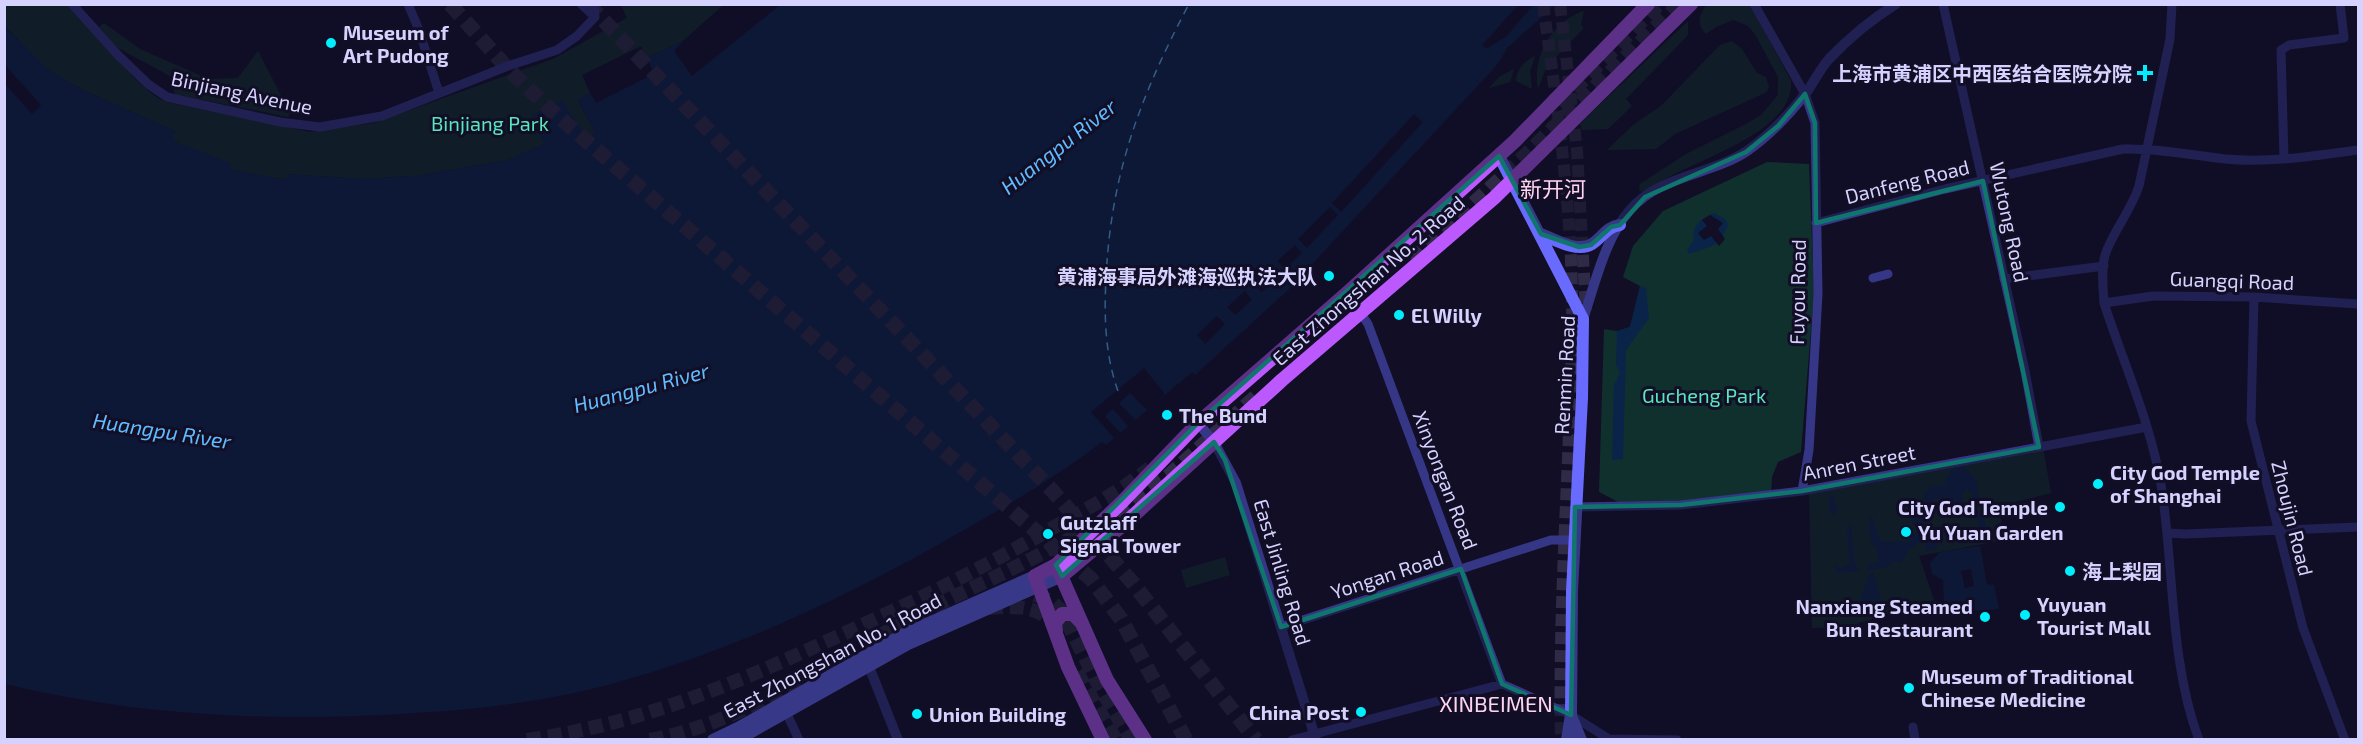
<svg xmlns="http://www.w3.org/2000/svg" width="2363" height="744" font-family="'Exo 2','Noto Sans SC',sans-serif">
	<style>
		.green { fill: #10302e }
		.water { fill: #092349 }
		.pier { fill: #110e26 }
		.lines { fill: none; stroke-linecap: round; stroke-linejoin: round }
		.ferry { stroke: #60bbff; stroke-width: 1.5; stroke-dasharray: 8 6; stroke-linecap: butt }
		.secondary-tunnel { stroke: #2f2b47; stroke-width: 12; stroke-dasharray: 12 6; stroke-linecap: butt }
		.primary-tunnel { stroke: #2f2b47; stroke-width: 14; stroke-dasharray: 14 7; stroke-linecap: butt }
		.trunk-tunnel { stroke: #2f2b47; stroke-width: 15; stroke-dasharray: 15 8; stroke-linecap: butt }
		.minor { stroke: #363687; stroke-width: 9 }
		.tertiary { stroke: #363687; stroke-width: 10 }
		.secondary { stroke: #696bff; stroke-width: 12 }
		.primary { stroke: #bb59ff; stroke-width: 14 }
		.marked { fill: none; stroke: #0f766e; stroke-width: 4.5; stroke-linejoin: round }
		.poi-dot { fill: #00eefd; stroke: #110e26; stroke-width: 2 }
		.labels { text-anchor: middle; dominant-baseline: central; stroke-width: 6; stroke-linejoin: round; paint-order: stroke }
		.poi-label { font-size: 20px; font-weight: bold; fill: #d6d2ff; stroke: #110e26; text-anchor: start }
		.street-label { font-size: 20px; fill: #d6d2ff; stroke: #110e26 }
		.park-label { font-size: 20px; fill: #58e6bd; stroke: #110e26 }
		.water-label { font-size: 21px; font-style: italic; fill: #60bbff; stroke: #110e26 }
		.quarter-label { font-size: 22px; fill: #ffd4f1; stroke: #110e26 }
	</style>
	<rect width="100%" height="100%" fill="#110e26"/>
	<path class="green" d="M5,5H67L137,81L156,97L166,102L310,132L374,123L553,59L627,18L621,5H723L684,40L647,58L641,46L582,75L590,93L578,100L595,133L585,140L544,144L508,160L414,176L361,179L288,174L286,180L229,169L230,163L172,141L175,131L83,90L46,69L5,26Z
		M1706,5H1750L1791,81C1794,138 1682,161 1645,192L1639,191L1640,184L1686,154L1748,123L1762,114L1778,95V77L1755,34L1748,26L1733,20L1716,27L1706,34C1696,24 1699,16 1706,5Z
		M1584,11L1581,25L1584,28L1547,66L1538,89C1532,56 1552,21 1584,11Z
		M1688,21V35L1626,99L1632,106L1608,129L1582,130L1580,124L1591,113Z
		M104,23L140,49L208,79L238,78L258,51L290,113L288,117L175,94L172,77L118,48L99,27Z
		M1732,41L1742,49L1757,73L1766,77L1769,87L1767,92L1675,134L1656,149L1607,150L1633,125L1661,106L1720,45Z
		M1535,56L1530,71L1532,89L1516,81C1517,68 1524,62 1535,56Z
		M1514,69L1510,82L1489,88L1499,77Z
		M1767,162L1809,164L1814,292L1801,452L1778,462L1772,477L1771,495L1624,505L1599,492L1604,329L1617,331L1630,327L1640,286L1623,277L1633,246L1663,211Z
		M2043,448L2051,493L1999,506L2004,540L1919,556L1934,600L1846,627L1812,628L1809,493Z
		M1225,557L1230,575L1186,588L1181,570Z"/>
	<path class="water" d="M780,5H1555L1508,47L1496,66L1287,291L1195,375L1192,372L1106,445L1102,442C1051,481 996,512 939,544C844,598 740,646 635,677C558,701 478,710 399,714C266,722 134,715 5,684L4,26L47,69L83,90L175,131L173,141L231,163L230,169L285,180L287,174L361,179L414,176L508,160L544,144L532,115L563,100L586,139L595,133L578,99L590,93L596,103L654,74L647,58L684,40L674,51L692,76Z
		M1714,213L1725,219L1728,225C1719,247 1710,247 1689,254L1687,250L1694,240C1691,225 1702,218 1714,213Z
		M1640,286L1646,288L1649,318L1626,350L1623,459L1612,460L1614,385L1620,373L1616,365L1617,331L1630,327Z
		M1965,467L1976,480L1980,503L1976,504L1972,493L1967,489L1962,493L1963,500L1973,511H1983L1988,538L1981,539L1976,515L1969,511L1954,512L1951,499H1934L1927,523L1938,537L1937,549L1925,551L1926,543L1921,541L1909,550L1901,563L1893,561L1887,567L1868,570L1867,565L1879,562L1875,545L1872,546L1869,522L1870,517H1873L1880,541L1908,542L1910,535L1919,531L1916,526L1912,525V518L1923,515L1924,493L1932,487L1944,485L1951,470Z
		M1833,495L1838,511L1832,515L1828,499Z
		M1851,523L1855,566L1860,571L1837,573L1834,565L1840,568L1850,564L1847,532Z
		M1980,546L1987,584L1994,585L1999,609L1950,612L1944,601L1943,580L1932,574L1930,563L1940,552Z
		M1873,572L1884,610L1877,611L1865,605L1855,610L1841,609L1853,607L1860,600L1870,573Z"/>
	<path class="pier" d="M1519,4L1533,5L1507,36L1486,49L1482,45Z
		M5,65L41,105L32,114L5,84Z
		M1414,114L1423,122L1341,212L1332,203Z
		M1330,207L1338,215L1307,248L1298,239Z
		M1710,215L1723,223L1718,229L1725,239L1719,246L1711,236L1704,240L1698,233L1707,226L1702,220Z
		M1295,245L1302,253L1285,269L1277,261Z
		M1272,266L1280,275L1262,292L1253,283Z
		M1245,291L1252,300L1235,315L1227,307Z
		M1217,316L1225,324L1205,344L1197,335Z
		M1144,368L1165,394L1147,410L1130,393L1119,403L1135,420L1133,422L1128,426L1113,409L1105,416L1120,433L1114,438L1091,412Z
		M1971,569L1974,586L1965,588L1961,571Z"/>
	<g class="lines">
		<path class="ferry" d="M1118,391C1105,355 1104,316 1106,278C1111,173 1140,97 1189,4"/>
		<path class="secondary-tunnel" d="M1543,4C1558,112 1574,221 1572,330C1570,467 1558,603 1561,740
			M1560,4L1577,151L1586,310"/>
		<path class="primary-tunnel" d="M1559,105L1659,4
			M1412,260L1522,158L1679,4
			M1115,512L1168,476L1257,395
			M1035,595L1051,601L1061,610L1100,688L1131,740
			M989,608C1012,606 1040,605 1054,625
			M1077,672L1116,740
			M527,740C663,720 765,670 888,613C949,585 1007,554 1065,521C1094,505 1123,489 1150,468
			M650,740C755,720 841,653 935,606C988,580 1042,556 1093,525"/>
		<path class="trunk-tunnel" d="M450,4L509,70L552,111L1091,579L1121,619L1186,740
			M588,4L1050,488L1132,582L1256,740"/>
		<path class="minor" d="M72,4L118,55L148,84L167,97L280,122L320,127L382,116L508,66L557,50L577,36L595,17
			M408,4L419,30L439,93
			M581,4L595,17
			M594,4L595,17
			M1754,4L1805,94L1815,123L1818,294L1809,450L1802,491
			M1943,4L2025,371L2039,447
			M2172,4L2170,39L2139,186C2131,211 2113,231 2105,255C2101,270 2103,288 2104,303C2124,365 2152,425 2162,491C2174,571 2170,663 2199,740
			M2284,159L2281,50L2289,45L2344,38L2340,4
			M1816,223L1945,189L2123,149C2157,148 2190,155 2225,159C2270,163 2314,156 2358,150
			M1873,278L1888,274
			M2004,279L2104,266
			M1347,293L1368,324L1502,684
			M2254,297L2251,421L2303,628L2345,740
			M2104,303L2153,296L2254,297L2358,304
			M1575,507L1681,505L1802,491L2147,427
			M2168,533L2185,534L2358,527
			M1281,627L1551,540H1574
			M787,714L799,740
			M1913,727L1915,740
			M1292,740L1502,684L1571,715L1609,739L1677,740"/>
		<path class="tertiary" d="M1583,319C1595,284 1605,238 1630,210C1660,175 1711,175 1747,151C1770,135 1789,115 1806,93C1814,82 1820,69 1829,59C1849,38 1872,19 1896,4
			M1198,423L1214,442L1236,483L1316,740
			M866,659L898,740"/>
		<path class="secondary" d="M1499,156L1583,319L1582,398L1572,591L1571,715L1567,740
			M1541,234C1555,240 1578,253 1592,244C1603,237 1606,227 1620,225
			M1571,716L1581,740
			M713,740L738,728L904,634L1035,576
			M737,740L908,644L1062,576"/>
		<path class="primary" d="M1058,569L1107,680L1145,740
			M1062,576L1123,525L1282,380L1494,198L1691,4
			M1056,632L1055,623L1062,614H1073L1081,622
			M1103,740L1068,667L1035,576L1056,565L1122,502L1198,423L1347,293L1515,141L1648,4"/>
	</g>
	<path d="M0 0H2363V744H0ZM1805,94L1815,123L1816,223L1983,181L2039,447L1802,491L1681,505L1575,507L1571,715L1502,684L1461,569L1281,627L1225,460L1214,442L1062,576L1056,565L1198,423L1499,156L1541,234L1579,247L1591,245L1611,227L1620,225L1645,197L1746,152L1778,126Z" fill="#110e26" fill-opacity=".55" fill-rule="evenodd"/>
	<path class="marked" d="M1805,94L1815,123L1816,223L1983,181L2039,447L1802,491L1681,505L1575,507L1571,715L1502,684L1461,569L1281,627L1225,460L1214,442L1062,576L1056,565L1198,423L1499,156L1541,234L1579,247L1591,245L1611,227L1620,225L1645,197L1746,152L1778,126Z"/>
	<g class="poi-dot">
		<circle cx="331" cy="43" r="6"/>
		<path d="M2142 64h6v6h6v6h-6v6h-6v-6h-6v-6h6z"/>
		<circle cx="1329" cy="276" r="6"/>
		<circle cx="1399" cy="315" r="6"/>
		<circle cx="1167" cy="415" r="6"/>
		<circle cx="2098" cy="484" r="6"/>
		<circle cx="2060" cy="507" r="6"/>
		<circle cx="1906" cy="532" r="6"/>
		<circle cx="1048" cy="534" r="6"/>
		<circle cx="2070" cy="571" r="6"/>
		<circle cx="2025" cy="615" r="6"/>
		<circle cx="1985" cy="617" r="6"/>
		<circle cx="1909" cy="688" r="6"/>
		<circle cx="1361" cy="712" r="6"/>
		<circle cx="917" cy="714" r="6"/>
	</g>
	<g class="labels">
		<g class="poi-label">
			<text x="343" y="32">Museum of<tspan x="343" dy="23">Art Pudong</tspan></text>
			<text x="2132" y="73" text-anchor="end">上海市黄浦区中西医结合医院分院</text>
			<text x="1317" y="276" text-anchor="end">黄浦海事局外滩海巡执法大队</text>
			<text x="1411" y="315">El Willy</text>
			<text x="1179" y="415">The Bund</text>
			<text x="2110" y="472">City God Temple<tspan x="2110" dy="23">of Shanghai</tspan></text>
			<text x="2048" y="507" text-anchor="end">City God Temple</text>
			<text x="1060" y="522">Gutzlaff<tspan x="1060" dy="23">Signal Tower</tspan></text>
			<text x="1918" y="532">Yu Yuan Garden</text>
			<text x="2082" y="571">海上梨园</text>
			<text x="2037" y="604">Yuyuan<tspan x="2037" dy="23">Tourist Mall</tspan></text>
			<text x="1973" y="606" text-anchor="end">Nanxiang Steamed<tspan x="1973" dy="23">Bun Restaurant</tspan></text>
			<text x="1921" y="676">Museum of Traditional<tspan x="1921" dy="23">Chinese Medicine</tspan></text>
			<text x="1349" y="712" text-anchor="end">China Post</text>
			<text x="929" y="714">Union Building</text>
		</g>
		<g class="street-label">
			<text transform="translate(242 92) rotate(12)">Binjiang Avenue</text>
			<text transform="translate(1907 181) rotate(-14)">Danfeng Road</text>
			<text transform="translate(2010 222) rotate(78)">Wutong Road</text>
			<text transform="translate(1368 280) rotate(-41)">East Zhongshan No. 2 Road</text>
			<text transform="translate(2232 280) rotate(2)">Guangqi Road</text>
			<text transform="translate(1797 292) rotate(-89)">Fuyou Road</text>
			<text transform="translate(1564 375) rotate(-87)">Renmin Road</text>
			<text transform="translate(1859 462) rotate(-11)">Anren Street</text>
			<text transform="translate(1446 480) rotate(69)">Xinyongan Road</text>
			<text transform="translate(2293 518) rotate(76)">Zhoujin Road</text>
			<text transform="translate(1283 572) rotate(73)">East Jinling Road</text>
			<text transform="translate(1387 574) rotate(-18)">Yongan Road</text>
			<text transform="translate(832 655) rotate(-28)">East Zhongshan No. 1 Road</text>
		</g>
		<g class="park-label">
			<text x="490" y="123">Binjiang Park</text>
			<text x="1704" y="395">Gucheng Park</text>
		</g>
		<g class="water-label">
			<text transform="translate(1058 146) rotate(-38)">Huangpu River</text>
			<text transform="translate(641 387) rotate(-15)">Huangpu River</text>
			<text transform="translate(162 430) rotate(9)">Huangpu River</text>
		</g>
		<g class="quarter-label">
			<text x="1553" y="188">新开河</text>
			<text x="1496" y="703">XINBEIMEN</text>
		</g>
	</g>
	<rect width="2363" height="744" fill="none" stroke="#d6d2ff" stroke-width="12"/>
</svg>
